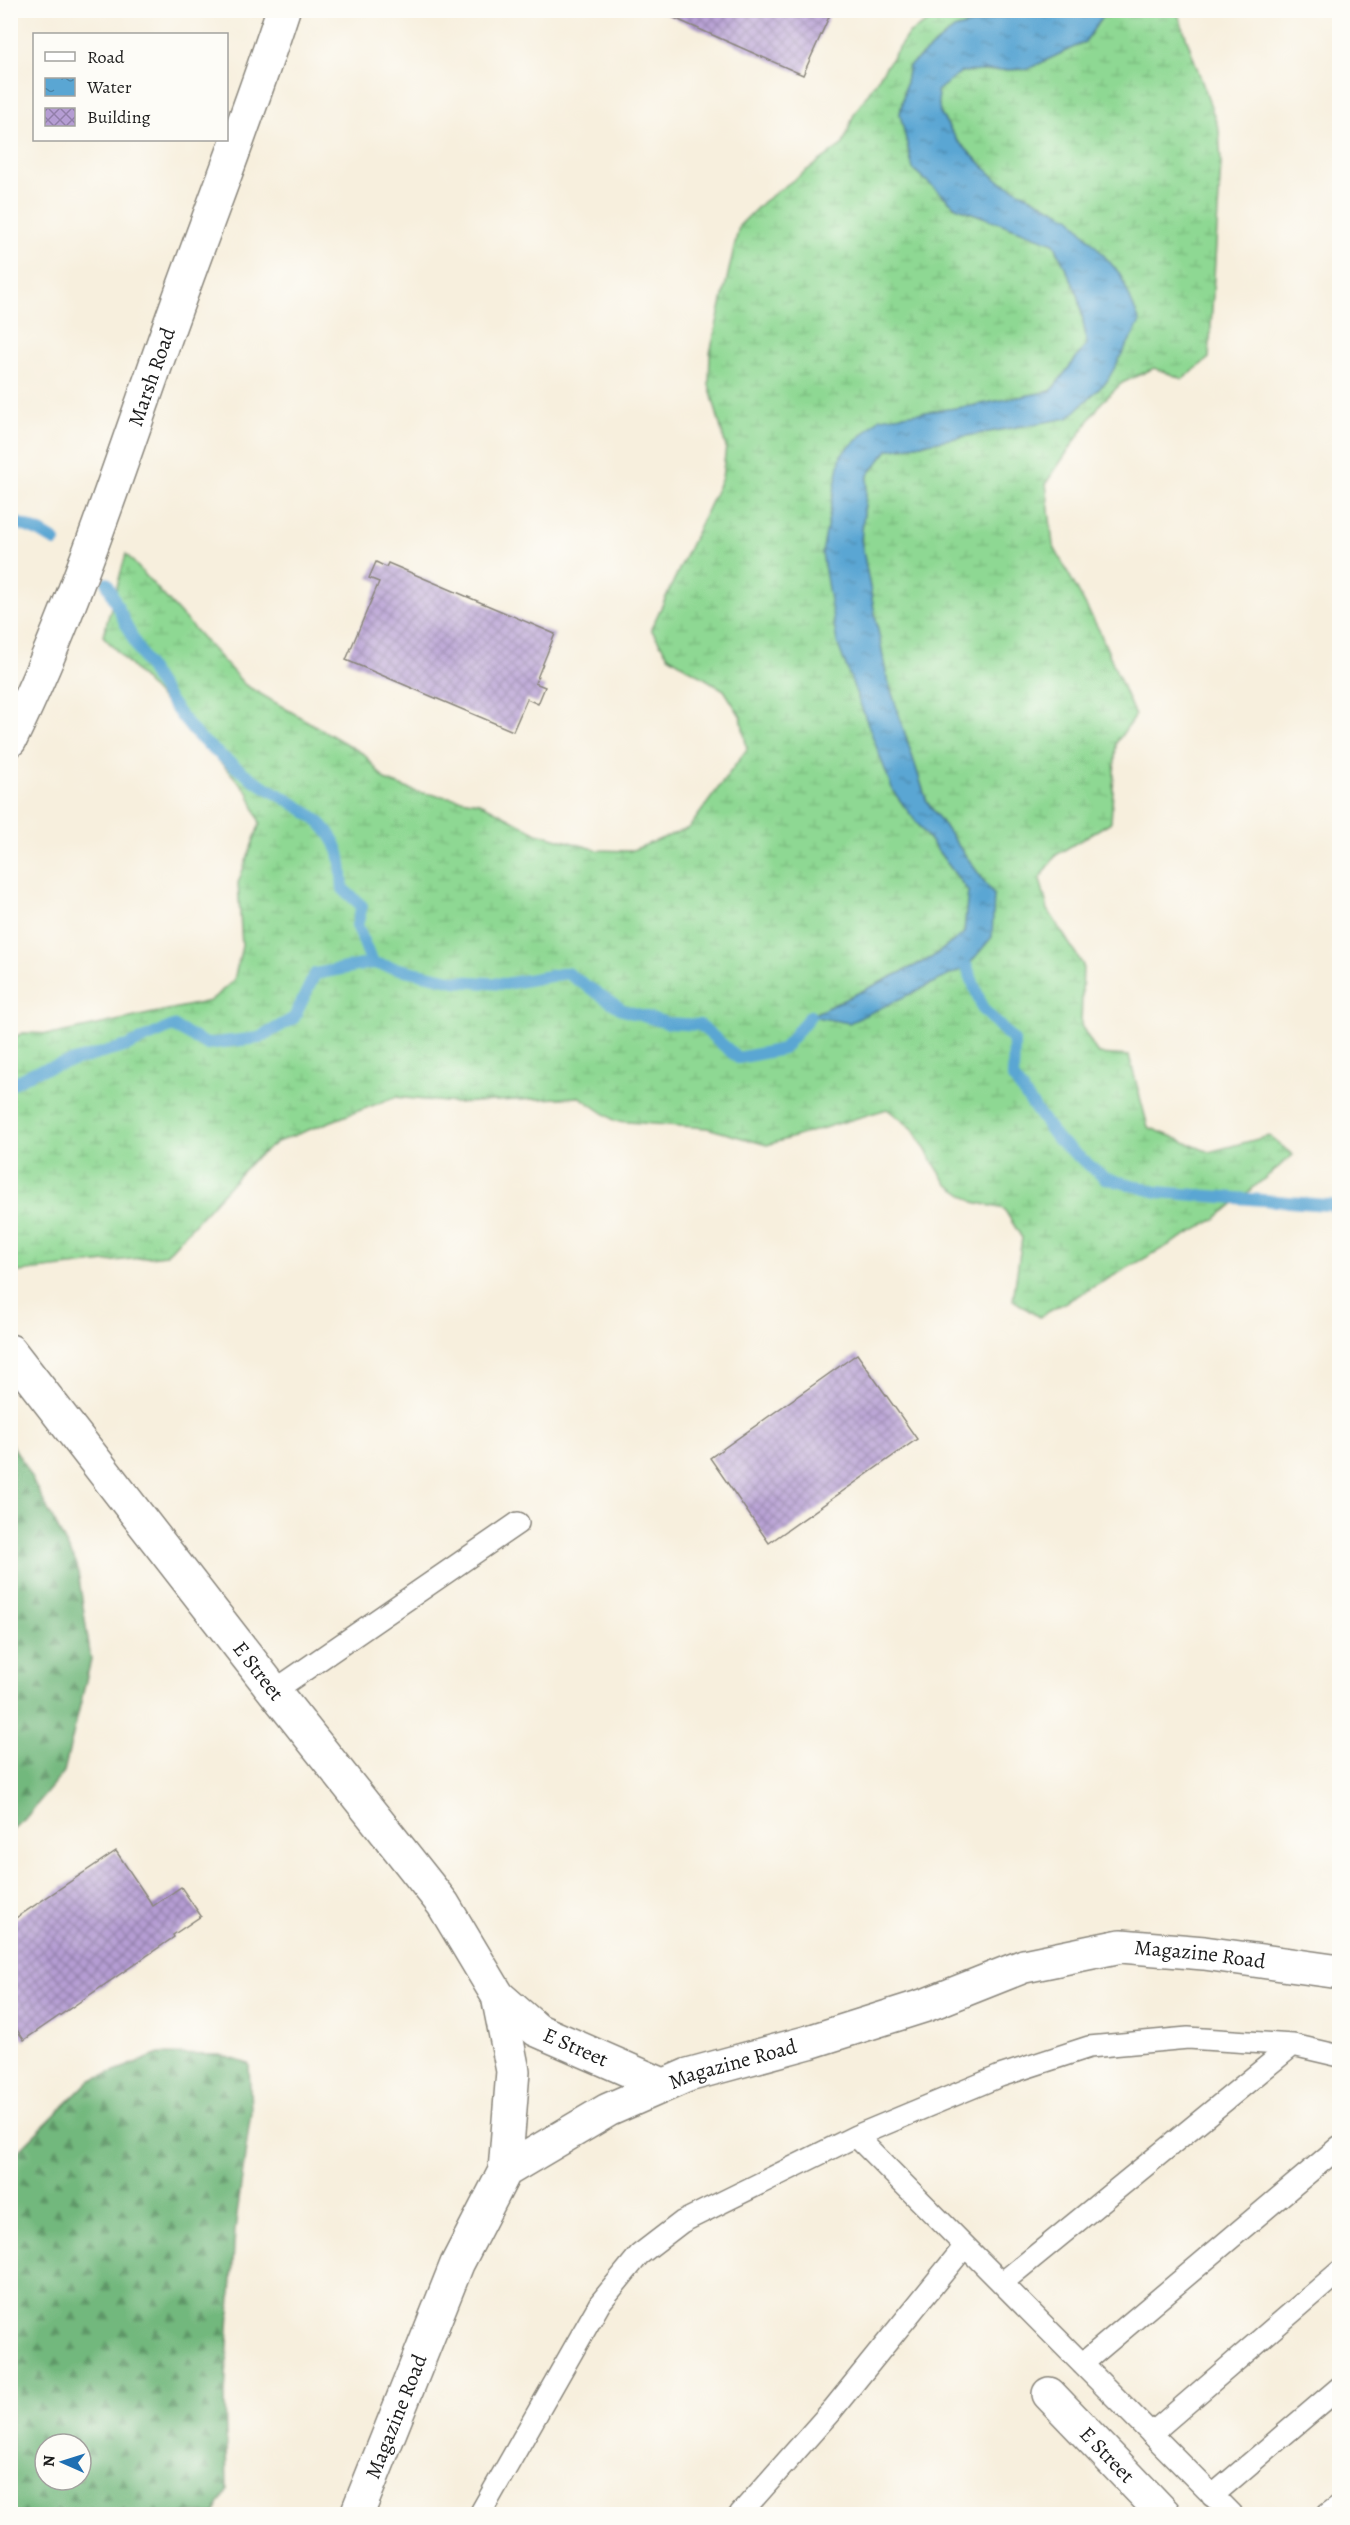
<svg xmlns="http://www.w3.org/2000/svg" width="1350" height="2525" font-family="Alegreya,serif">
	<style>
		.forest { fill: url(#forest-firs); stroke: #476a4c; stroke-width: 1.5; fill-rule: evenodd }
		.wetland { fill: url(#wetland-marsh); stroke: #557a58; stroke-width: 1.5 }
		.water { fill: url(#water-ripples); stroke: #3b6178; stroke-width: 1.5 }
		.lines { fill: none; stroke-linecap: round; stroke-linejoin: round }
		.stream { stroke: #5aa6d3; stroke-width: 12 }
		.building { fill: url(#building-cross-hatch) }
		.service-casing { stroke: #8a867c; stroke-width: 24 }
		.minor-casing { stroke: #8a867c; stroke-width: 36 }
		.service { stroke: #fff; stroke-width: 21 }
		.minor { stroke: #fff; stroke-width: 33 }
		.labels { text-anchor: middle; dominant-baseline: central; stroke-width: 4.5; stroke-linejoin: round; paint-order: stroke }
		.street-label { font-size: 21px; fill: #1c1c1c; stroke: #fdfcf7 }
	</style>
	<defs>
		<pattern id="forest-firs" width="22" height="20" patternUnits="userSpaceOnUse" patternTransform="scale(1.5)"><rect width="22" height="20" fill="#72b87d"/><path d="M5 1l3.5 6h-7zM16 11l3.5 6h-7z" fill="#5d9566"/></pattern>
		<pattern id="wetland-marsh" width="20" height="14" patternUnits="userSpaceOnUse" patternTransform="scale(1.5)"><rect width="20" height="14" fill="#8ed893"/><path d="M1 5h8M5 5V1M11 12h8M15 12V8" fill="none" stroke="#7ab97e"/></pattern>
		<pattern id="water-ripples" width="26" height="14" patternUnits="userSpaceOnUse" patternTransform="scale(1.5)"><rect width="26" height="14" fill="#5aa6d3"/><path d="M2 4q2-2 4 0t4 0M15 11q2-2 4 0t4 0" fill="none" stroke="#4a86aa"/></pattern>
		<pattern id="building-cross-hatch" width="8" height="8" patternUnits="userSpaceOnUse" patternTransform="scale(1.5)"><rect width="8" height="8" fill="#b59dd3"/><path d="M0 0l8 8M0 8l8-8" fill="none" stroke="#927faa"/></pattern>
	</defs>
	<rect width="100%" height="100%" fill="#fdfcf7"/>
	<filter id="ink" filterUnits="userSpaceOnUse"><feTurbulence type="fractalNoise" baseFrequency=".0167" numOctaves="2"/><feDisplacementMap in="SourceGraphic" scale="12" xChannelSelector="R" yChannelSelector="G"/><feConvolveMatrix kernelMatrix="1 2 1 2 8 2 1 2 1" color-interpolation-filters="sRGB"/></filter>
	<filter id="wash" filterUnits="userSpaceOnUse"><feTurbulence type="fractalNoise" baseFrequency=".008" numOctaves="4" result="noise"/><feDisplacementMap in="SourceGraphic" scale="24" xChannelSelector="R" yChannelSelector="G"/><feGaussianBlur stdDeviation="1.35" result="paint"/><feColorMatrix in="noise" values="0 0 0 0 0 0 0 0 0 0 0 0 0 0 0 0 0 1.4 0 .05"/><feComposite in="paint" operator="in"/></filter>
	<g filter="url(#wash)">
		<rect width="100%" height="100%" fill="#f7efdd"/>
		<path class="forest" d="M11,1443L23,1462L77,1565L91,1660L64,1772L24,1820L11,1830Z
			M159,2054L220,2055L249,2064L251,2111L235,2230L225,2394L227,2491L214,2514H11V2158L89,2081ZM45,2444H81V2480H45Z"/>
		<path class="wetland" d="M995,11H1023L954,29L909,66L900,114L913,169L956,207L1054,243L1079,297L1087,344L1051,391L971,406L841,455L893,791L968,891L964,933L931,958L811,1016L967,967L994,895L927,802L887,678L861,540L868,475L888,450L1068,417L1107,381L1071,218L996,179L957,140L940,113L937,91L961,72L1028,69L1085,42L1106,11H1177L1219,130L1221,163L1209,358L1183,379L1154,368L1122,383L1101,403L1046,483L1053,545L1099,630L1135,716L1116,743L1111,822L1056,855L1040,879L1048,910L1083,965L1081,1025L1098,1054L1129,1056L1148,1127L1209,1152L1269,1136L1293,1155L1214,1220L1039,1317L1013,1300L1022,1238L1004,1209L974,1202L947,1184L912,1128L887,1109L767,1145L707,1128L615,1121L580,1097L456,1103L395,1097L277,1142L252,1161L166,1255L11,1273L10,1039L23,1033L55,1034L210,1001L234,980L242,946L238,883L260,823L248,792L103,636L126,554L245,685L364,754L385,780L417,792L479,802L537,833L598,850L630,851L689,828L747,749L741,717L724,690L668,656L651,629L722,478L726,447L709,385L710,353L739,226L763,202L843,144L854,114L908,34L937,16Z"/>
		<path class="water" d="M1023,11H1106L1085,42L1028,69L961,72L937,91L940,113L957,140L996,179L1071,218L1120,274L1140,322L1107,381L1068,418L888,450L868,475L861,540L887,678L927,802L994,895L992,937L967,967L849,1023L810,1016L931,958L964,933L968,891L893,791L837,642L822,553L841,455L880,418L971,406L1051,391L1087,344L1079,297L1054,243L956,207L913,169L900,114L909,66L954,29Z"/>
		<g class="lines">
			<path class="stream" d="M10,520L40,532L55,541
				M107,583C130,636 156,688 194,732C206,745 246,776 262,785C291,803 328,817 339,853C342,864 342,878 343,889L362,906L357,925L372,963
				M967,967L983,1009L1014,1041L1013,1078L1057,1139L1105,1178L1157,1192L1340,1206
				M10,1085L34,1072L127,1046L173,1026L206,1044L259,1038L294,1018L315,974L372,963L455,981L505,984L567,973L623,1010L667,1023L700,1025L738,1058L783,1049L810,1016"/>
		</g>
		<g id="blocks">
			<path class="building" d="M656,10H832L803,75Z
				M376,562L386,567L388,563L555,634L535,683L545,687L538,704L527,699L513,731L346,660L379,582L369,578Z
				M857,1354L917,1439L769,1543L710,1458Z
				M116,1851L153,1906L181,1887L201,1916L173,1935L174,1937L24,2040L10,2020V1922Z"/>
		</g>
	</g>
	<g filter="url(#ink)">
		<use href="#blocks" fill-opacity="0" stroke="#8a867c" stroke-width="1.5"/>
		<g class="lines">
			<defs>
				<path id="service" d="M274,1691L518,1523
					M1002,2283L1293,2045
					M1082,2364L1340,2146
					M1151,2434L1340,2271
					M1212,2496L1340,2387
					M480,2514L600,2303L639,2255L682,2222L856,2136
					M740,2514L833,2409L965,2246
					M1231,2514L856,2136L1000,2076L1089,2047L1188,2038L1293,2045L1340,2056
					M1328,2514L1340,2505"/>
				<g id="minor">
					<path id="s1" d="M10,740C72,614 115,479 162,347C201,235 246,124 283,10"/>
					<path id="s2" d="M10,1351L274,1691L443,1904L498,1996L513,2071L505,2171"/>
					<path id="s3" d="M498,1996L537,2030L663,2085"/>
					<path id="s4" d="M1049,2394L1164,2514"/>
					<path id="s5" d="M357,2514L457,2264L505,2171L608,2110L688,2075L809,2042L926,2005L1024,1966L1121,1946L1204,1953L1340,1972"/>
				</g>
			</defs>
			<use href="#service" class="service-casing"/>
			<use href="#minor" class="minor-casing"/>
			<use href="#service" class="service"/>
			<use href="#minor" class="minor"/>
		</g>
	</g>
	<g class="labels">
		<g class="street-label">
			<text stroke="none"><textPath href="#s1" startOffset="390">Marsh Road</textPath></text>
			<text stroke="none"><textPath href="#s2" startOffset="405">E Street</textPath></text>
			<text stroke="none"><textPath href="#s5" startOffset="1113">Magazine Road</textPath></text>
			<text stroke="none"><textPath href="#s3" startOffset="94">E Street</textPath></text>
			<text stroke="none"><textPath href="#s5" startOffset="627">Magazine Road</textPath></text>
			<text stroke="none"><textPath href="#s5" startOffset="105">Magazine Road</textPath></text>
			<text stroke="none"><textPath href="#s4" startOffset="84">E Street</textPath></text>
		</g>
	</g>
	<rect width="1350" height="2525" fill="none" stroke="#fdfcf7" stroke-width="36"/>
	<rect x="33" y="33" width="195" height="108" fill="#fdfcf7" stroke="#a3a29f" stroke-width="1.5"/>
	<rect x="45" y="52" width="30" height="9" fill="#ffffff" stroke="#a3a29f" stroke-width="1.5"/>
	<text x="87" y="63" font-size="18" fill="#1c1c1c">Road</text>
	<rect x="45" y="78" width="30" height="18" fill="url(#water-ripples)" stroke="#a3a29f" stroke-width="1.5"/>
	<text x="87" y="93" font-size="18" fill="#1c1c1c">Water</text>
	<rect x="45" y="108" width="30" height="18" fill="url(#building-cross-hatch)" stroke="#a3a29f" stroke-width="1.5"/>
	<text x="87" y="123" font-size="18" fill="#1c1c1c">Building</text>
	<g transform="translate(63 2462) rotate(273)"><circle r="28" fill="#fdfcf7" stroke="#a3a29f" stroke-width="1.5"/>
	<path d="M0-4.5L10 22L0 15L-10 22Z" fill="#1f6fb2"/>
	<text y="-9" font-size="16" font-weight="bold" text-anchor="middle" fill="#1c1c1c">N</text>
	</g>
</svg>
